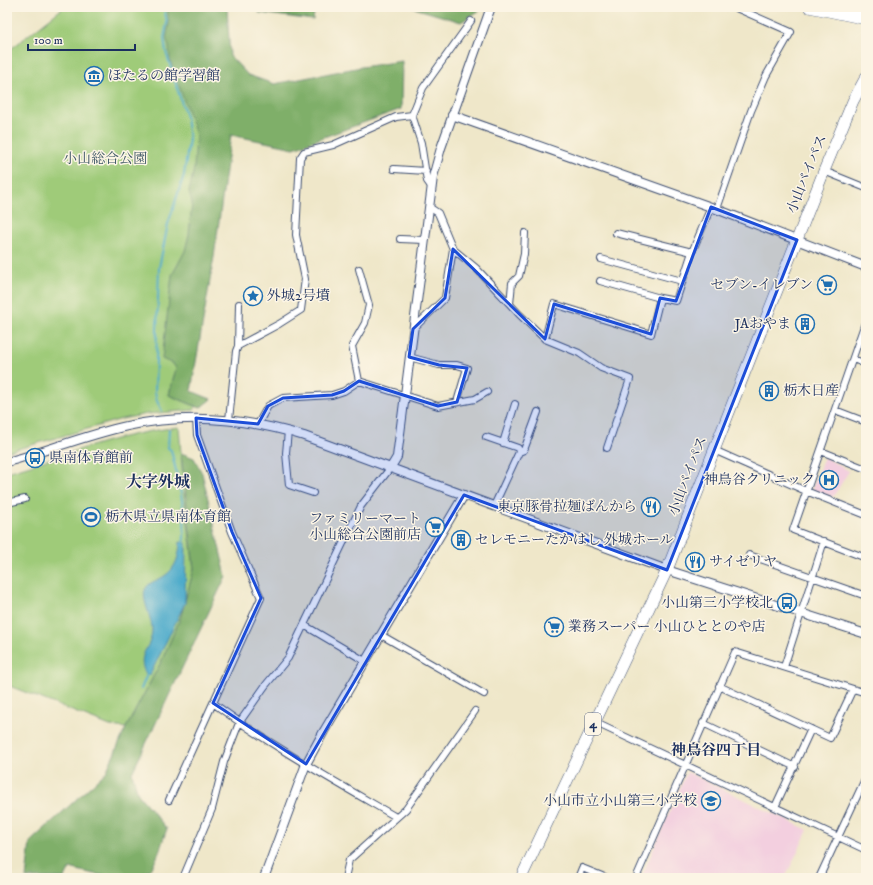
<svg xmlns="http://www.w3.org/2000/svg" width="873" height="885" font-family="'IM FELL DW Pica','Noto Serif JP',serif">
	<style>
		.built { fill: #f3cfdf }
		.green { fill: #9fcb79; stroke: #5d7d6c }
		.forest { fill: #7faf69; stroke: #4d6f64 }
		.water { fill: #4dabcb; stroke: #346d94 }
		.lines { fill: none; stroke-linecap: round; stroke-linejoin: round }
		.stream { stroke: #4dabcb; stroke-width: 2 }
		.street-casing { stroke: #3b4b6e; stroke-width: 8 }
		.secondary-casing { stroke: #3b4b6e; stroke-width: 10 }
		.highway-casing { stroke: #3b4b6e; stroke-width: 12 }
		.street { stroke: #fff; stroke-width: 6 }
		.secondary { stroke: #fff; stroke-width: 8 }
		.highway { stroke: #fff; stroke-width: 11 }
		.marked { fill: #1d4ed8; fill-opacity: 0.2; stroke: #1d4ed8; stroke-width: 3; stroke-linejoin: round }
		.labels { text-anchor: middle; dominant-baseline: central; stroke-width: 3; stroke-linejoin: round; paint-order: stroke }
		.shield { fill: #fcf5e5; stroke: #5e6a86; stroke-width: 1 }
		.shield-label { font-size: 13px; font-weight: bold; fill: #1b2f5e }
		.poi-label { font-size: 14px; fill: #1b2f5e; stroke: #fcf5e5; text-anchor: start }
		.park-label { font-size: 14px; fill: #3c5665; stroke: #fcf5e5 }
		.street-label { font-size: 14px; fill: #1b2f5e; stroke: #fcf5e5 }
		.neighbourhood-label { font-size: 15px; font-weight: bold; fill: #1b2f5e; stroke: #fcf5e5 }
		.quarter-label { font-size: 16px; font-weight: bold; fill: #1b2f5e; stroke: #fcf5e5 }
	</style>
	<rect width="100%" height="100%" fill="#fcf5e5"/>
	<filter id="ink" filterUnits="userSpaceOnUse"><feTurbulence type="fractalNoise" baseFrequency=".025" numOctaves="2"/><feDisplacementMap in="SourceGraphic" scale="8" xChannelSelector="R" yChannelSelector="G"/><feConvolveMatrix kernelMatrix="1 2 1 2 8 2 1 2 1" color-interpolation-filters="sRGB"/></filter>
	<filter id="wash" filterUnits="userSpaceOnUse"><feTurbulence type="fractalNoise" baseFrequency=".012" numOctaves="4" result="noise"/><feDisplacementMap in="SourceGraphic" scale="16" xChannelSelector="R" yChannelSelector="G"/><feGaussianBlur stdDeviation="0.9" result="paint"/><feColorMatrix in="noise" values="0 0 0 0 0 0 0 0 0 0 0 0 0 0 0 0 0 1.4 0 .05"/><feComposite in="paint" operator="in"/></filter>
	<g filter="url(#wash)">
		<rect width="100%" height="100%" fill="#efe7c9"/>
		<path class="built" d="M824,457L849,471L833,497L812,489Z
			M687,772L808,830L785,878H641Z"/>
		<path class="green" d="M64,7H170L204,144L176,368L169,395L195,406L194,410L147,414L122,419L7,452V52Z
			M179,427L184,493L194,569L180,619L161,662L126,728L110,726L7,685V472C67,455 116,434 179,427Z"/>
		<path class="forest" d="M167,7H227L230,56L248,75L274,84L361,67L402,61L401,109L294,148L231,135L214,257L191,391L211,399L200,408L169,395L176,368L173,364L162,359L172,275L185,251L189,234L192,203L189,192L194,168L196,135L170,60L169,47L166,38L169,24Z
			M259,7H315L313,20L259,13Z
			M411,7H485L461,22Z
			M181,453L194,458L202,473L226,576L132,773L138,794L167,829C162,841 159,856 152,867C138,885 90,874 70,868L65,878H26L30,842L106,772L126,728L161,662L180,619L194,569Z"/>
		<path class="water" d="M180,542L186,543L185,603L150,675L145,673C136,652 152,649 152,630C152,617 140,597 146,588C149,583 155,581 161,578C176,570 179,557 180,542Z"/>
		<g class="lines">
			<path class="stream" d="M162,411L157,401L155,392L159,268L168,224L184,175L189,139L186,117L166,52L164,38L167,23L164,7
				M169,429L168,448L171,450C178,479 188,516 183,545
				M141,689L148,672"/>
		</g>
	</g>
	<g filter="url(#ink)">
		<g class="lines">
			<defs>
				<path id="street" d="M394,169L426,171
					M824,171L866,188
					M432,188L427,181L421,143L412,115L423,88L471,21
					M429,207L438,213L453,249L476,268L519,314L545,339L579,353L601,368L630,379L607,448
					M717,209L751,111L766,76L791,32L734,7
					M616,233L692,252
					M400,239L424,240
					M601,259L682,281
					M600,281L660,298
					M510,304L512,283L519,276L524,254L525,233
					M866,320L793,530L866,558
					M413,329L445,298L453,249
					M545,339L554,304L651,334L660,298L676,301L692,252L711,207
					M238,346L239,304
					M409,357L439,365H457L467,368L457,402
					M853,359L866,364
					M359,381L352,346L365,323L369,305L359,269
					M835,410L866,422
					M196,418L197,435L232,532L261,598L213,703C271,746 334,781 396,817
					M229,420L236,351L238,346L279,324L301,310L305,279L296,235L300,158L304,152L333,145L396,117L412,115
					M258,424L268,406L283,398L332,395L344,391L359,381L438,406L475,399L487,392
					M288,431L286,453L289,485L313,493
					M486,437L518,448L519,452L494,506
					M503,443L515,404
					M714,450L806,491L866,515
					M821,451L866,469
					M519,452L524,450L538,412
					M7,503L25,499
					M749,555L866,596
					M304,625L365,661
					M381,635L484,694
					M784,667L824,541
					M719,686L830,738L853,689
					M594,722L866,850
					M703,723L795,767
					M169,800L213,703
					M775,807L811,729
					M183,878L212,809L224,762L239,723L265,686L288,658L361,506L391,467
					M345,878L349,860L406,809L475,711
					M578,878L582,868L607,878
					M636,878L735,652L866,693
					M819,878L866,777"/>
				<path id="secondary" d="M452,115L711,207L866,267
					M7,462C47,451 86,435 127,426C187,413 246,418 304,436L667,570L866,634
					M391,467L397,457L433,177L441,148L491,7
					M264,878L306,764L324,731L464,495"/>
				<path id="highway" d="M809,7L866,19
					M848,7L866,11
					M521,878L667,570L824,171L853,101L866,77"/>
			</defs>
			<use href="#street" class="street-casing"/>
			<use href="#secondary" class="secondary-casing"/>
			<use href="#highway" class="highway-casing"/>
			<use href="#street" class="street"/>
			<use href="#secondary" class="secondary"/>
			<use href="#highway" class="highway"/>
		</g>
	</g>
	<path class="marked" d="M711,207L797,240L667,570L464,495L306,764L213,703L261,598L232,532L197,435L196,418L258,424L268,406L283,398L332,395L344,391L359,381L438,406L457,402L467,368L439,365L409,357L413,329L445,298L453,249L545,339L554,304L651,334L660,298L676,301Z"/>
	<defs>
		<symbol id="museum-ring" viewBox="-11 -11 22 22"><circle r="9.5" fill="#fcf5e5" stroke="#1f6fb2" stroke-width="1.5"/><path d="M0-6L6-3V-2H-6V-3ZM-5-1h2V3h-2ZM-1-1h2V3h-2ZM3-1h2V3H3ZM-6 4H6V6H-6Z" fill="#1f6fb2"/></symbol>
		<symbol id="supermarket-ring" viewBox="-11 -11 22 22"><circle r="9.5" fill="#fcf5e5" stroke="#1f6fb2" stroke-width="1.5"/><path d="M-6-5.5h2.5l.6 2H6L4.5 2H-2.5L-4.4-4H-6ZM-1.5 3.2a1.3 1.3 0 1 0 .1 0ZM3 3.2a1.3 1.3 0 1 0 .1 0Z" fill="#1f6fb2"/></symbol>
		<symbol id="sight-ring" viewBox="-11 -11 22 22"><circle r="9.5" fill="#fcf5e5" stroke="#1f6fb2" stroke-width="1.5"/><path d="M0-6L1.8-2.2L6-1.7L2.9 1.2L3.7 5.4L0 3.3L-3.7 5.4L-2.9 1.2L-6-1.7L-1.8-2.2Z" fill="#1f6fb2"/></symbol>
		<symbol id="building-ring" viewBox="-11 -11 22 22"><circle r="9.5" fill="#fcf5e5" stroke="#1f6fb2" stroke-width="1.5"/><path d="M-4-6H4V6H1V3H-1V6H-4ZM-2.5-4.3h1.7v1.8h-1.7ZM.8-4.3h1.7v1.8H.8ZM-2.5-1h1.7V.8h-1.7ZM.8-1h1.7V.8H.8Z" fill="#1f6fb2"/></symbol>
		<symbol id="bus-ring" viewBox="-11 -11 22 22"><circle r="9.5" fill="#fcf5e5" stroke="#1f6fb2" stroke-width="1.5"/><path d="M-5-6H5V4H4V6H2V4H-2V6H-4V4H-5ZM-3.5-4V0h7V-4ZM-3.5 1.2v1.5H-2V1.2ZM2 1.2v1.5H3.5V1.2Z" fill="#1f6fb2"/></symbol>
		<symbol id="hospital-ring" viewBox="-11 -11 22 22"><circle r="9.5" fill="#fcf5e5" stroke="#1f6fb2" stroke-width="1.5"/><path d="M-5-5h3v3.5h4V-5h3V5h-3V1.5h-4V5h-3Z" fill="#1f6fb2"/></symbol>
		<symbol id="restaurant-ring" viewBox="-11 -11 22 22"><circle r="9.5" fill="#fcf5e5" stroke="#1f6fb2" stroke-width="1.5"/><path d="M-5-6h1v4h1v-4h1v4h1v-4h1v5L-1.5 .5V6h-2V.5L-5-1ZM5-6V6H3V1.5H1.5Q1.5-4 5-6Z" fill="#1f6fb2"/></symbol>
		<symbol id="stadium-ring" viewBox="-11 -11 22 22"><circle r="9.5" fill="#fcf5e5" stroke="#1f6fb2" stroke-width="1.5"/><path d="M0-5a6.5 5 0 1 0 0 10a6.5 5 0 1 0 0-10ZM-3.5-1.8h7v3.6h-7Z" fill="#1f6fb2"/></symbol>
		<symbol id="school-ring" viewBox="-11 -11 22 22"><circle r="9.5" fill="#fcf5e5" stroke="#1f6fb2" stroke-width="1.5"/><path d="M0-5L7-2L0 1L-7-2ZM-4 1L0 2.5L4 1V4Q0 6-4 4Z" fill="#1f6fb2"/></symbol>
	</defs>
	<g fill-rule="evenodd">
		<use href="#museum-ring" x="83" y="65" width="22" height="22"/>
		<use href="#supermarket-ring" x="816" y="274" width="22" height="22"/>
		<use href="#sight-ring" x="242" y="285" width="22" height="22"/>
		<use href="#building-ring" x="794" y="313" width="22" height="22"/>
		<use href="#building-ring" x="758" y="380" width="22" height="22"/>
		<use href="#bus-ring" x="24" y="447" width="22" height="22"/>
		<use href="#hospital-ring" x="818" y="469" width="22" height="22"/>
		<use href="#restaurant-ring" x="640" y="496" width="22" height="22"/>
		<use href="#stadium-ring" x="80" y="506" width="22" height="22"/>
		<use href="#supermarket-ring" x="424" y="516" width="22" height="22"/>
		<use href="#building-ring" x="450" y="529" width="22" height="22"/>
		<use href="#restaurant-ring" x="684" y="551" width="22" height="22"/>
		<use href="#bus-ring" x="776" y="592" width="22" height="22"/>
		<use href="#supermarket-ring" x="543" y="616" width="22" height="22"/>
		<use href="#school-ring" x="700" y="790" width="22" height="22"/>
	</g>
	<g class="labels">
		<rect class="shield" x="585" y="713" width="16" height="22" rx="3"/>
		<g class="shield-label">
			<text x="593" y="724">4</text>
		</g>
		<g class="poi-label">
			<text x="108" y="76">ほたるの館学習館</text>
			<text x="813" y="285" text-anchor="end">セブン-イレブン</text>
			<text x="267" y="296">外城2号墳</text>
			<text x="791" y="324" text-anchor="end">JAおやま</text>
			<text x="783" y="391">栃木日産</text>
			<text x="49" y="458">県南体育館前</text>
			<text x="815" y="480" text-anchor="end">神鳥谷クリニック</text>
			<text x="637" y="507" text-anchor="end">東京豚骨拉麺ばんから</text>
			<text x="105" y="517">栃木県立県南体育館</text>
			<text x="421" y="519" text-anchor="end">ファミリーマート<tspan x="421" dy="16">小山総合公園前店</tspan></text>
			<text x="475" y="540">セレモニーたかはし 外城ホール</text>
			<text x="709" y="562">サイゼリヤ</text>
			<text x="773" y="603" text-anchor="end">小山第三小学校北</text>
			<text x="568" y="627">業務スーパー 小山ひととのや店</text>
			<text x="697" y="801" text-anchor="end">小山市立小山第三小学校</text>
		</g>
		<g class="park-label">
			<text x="105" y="159">小山総合公園</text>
		</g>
		<g class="street-label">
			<text transform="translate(807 174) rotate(-68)">小山バイパス</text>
			<text transform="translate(688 476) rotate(-69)">小山バイパス</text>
		</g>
		<g class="neighbourhood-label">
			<text x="716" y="750">神鳥谷四丁目</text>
		</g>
		<g class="quarter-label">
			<text x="158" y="482">大字外城</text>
		</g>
	</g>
	<rect width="873" height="885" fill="none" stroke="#fcf5e5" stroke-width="24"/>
	<path d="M28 44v6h107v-6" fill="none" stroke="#1b2f5e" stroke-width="2"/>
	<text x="34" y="44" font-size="12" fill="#1b2f5e" stroke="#fcf5e5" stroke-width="3" paint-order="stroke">100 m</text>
</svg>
